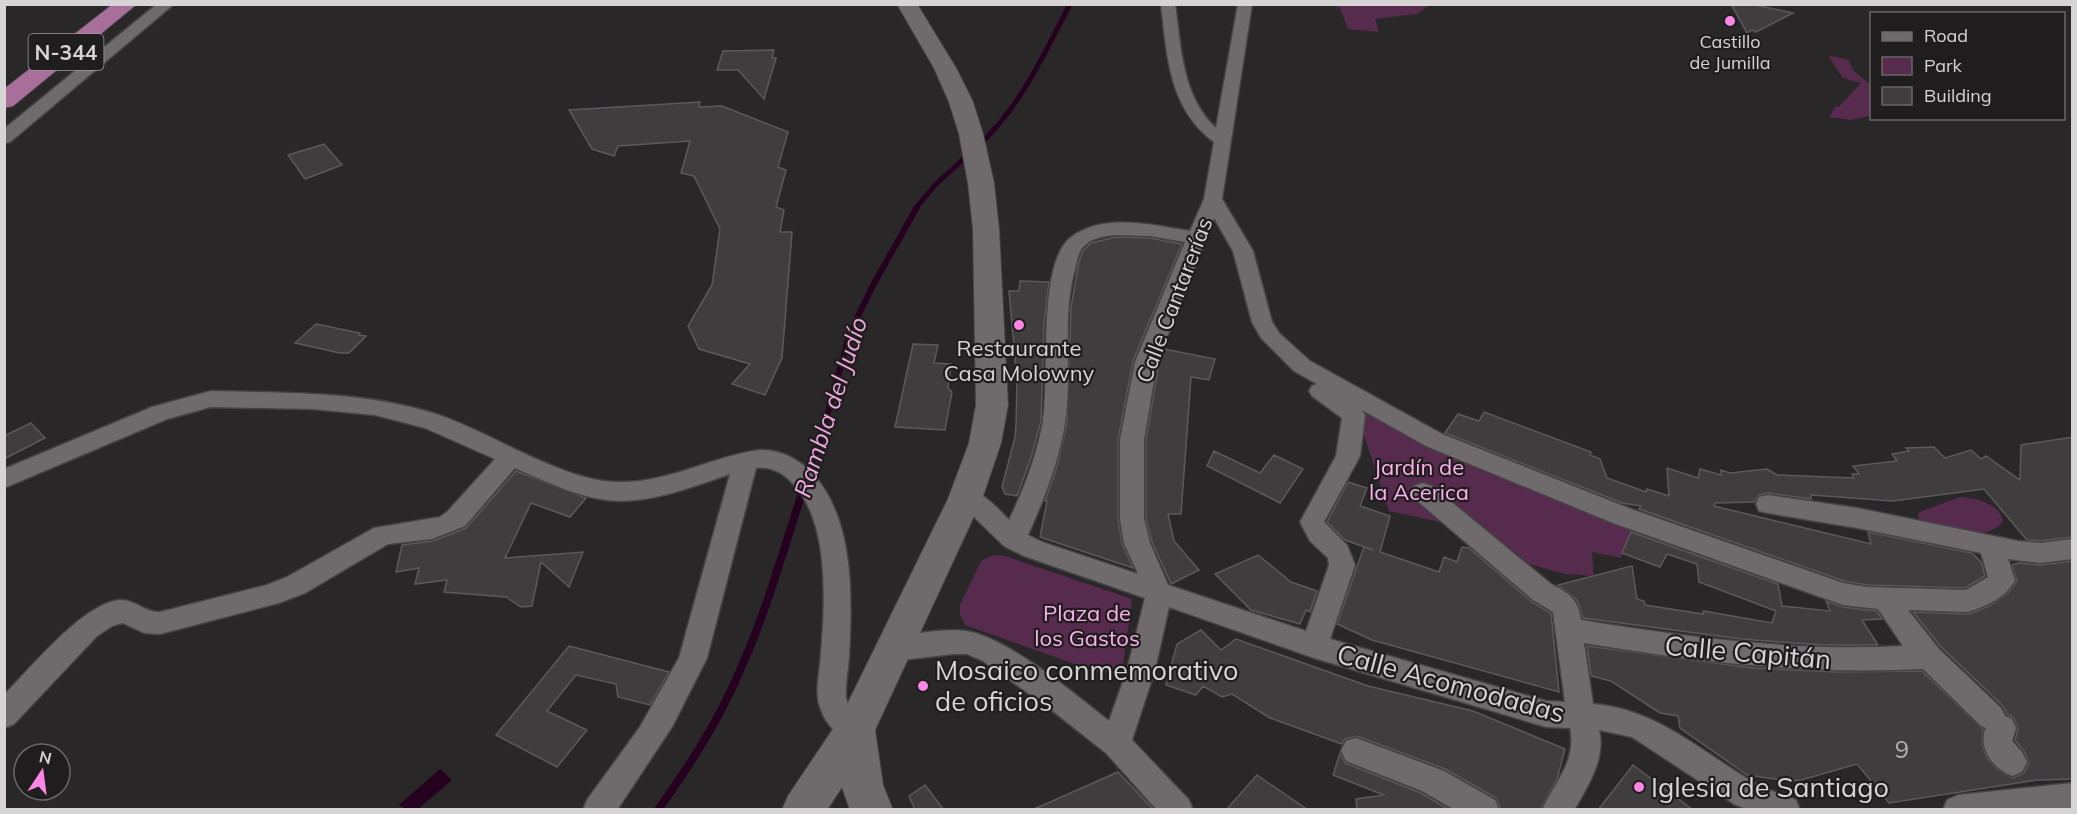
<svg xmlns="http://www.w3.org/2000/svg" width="2077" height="814" font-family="Mulish,sans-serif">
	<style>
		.green { fill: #572b4e }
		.water { fill: #25001f }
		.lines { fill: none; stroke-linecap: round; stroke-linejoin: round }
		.stream-far2 { stroke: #25001f; stroke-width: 5 }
		.stream-far1 { stroke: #25001f; stroke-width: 6 }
		.stream { stroke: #25001f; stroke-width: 8 }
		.building { fill: #403d3f; stroke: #5c585b; stroke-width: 1.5 }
		.street-casing { stroke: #464345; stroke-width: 3 }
		.secondary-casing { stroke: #464345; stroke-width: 2 }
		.highway-casing { stroke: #464345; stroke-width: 2 }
		.street { fill: #6f6b6d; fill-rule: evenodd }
		.secondary { fill: #6f6b6d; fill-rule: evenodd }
		.highway { fill: #a86f9a; fill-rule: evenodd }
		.poi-dot { fill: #fc86e3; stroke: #201d1f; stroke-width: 2 }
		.labels { text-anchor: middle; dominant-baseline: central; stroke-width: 4.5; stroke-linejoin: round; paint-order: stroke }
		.far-poi-label { font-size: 18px; fill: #d6d4d5; stroke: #201d1f }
		.shield { fill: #201d1f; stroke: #9f9d9e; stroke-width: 1.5 }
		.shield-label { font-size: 21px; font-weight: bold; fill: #d6d4d5 }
		.street-label { font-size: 22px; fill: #d6d4d5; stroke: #201d1f }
		.poi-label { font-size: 22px; fill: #d6d4d5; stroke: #201d1f }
		.park-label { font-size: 22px; fill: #fcb1ea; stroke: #201d1f }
		.water-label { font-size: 24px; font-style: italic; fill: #f1a7df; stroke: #201d1f }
		.near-number-label { font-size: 24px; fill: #b0aeb0 }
		.near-street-label { font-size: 27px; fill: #d6d4d5; stroke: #201d1f }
		.near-poi-label { font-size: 27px; fill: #d6d4d5; stroke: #201d1f; text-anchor: start }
	</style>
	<rect width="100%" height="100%" fill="#2a2729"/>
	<path class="green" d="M1332,5H1430L1416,14L1375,19L1379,32L1348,29L1340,8Z
		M1833,56L1848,60L1854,71L1871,85V114L1869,116L1851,120L1829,117L1836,106L1839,107L1861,83L1843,78L1829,57Z
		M1366,413L1406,433L1632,528L1621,558L1592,552L1594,576L1565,574L1529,564L1514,551L1507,553L1468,528L1389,511L1362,429Z
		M1960,497C1977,499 1998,502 2003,521C1991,542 1930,534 1918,517L1919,512Z
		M994,555L1005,556L1132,599L1123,665L1113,672L1100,673L965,625L960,615V605L981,561Z"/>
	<path class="water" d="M440,769L452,780L418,809H405L399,805Z"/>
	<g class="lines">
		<path class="stream-far2" d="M979,145C1021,106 1044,54 1070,4
			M916,208L935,185L969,154"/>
		<path class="stream-far1" d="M808,474L820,441L850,333L872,287L917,207"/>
		<path class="stream" d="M807,476L808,472
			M658,810C690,765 720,719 741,668C767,610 784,548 804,487"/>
	</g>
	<path class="building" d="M1731,4H1751L1793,13L1756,32L1752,30L1747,33Z
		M774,50L772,58H776L764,99L738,70H717L723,51Z
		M700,102L699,107L722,106L788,132L778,167L786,170L776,207L784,210L780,232H792L782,358L765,395L732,384L750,364L699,349L688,326L712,285L720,229L694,176L681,173L690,141L618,146L614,156L592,149L569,110Z
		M324,144L342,165L305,179L288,155Z
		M1116,237L1150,238L1182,244L1133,361L1118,440V519L1122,543L1133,568L1040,537L1047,501H1045L1057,467L1067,423L1071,307L1079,261L1083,251L1091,243Z
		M1020,281L1049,282L1044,324L1041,421L1031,458L1017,496L1005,494L1002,487L1015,437L1016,425L1017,380L1009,291H1019Z
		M316,324L360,333L359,335L366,336L349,353H340L295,343Z
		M913,344L938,345L934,363L951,364L948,388L952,392L945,430L895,427Z
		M1164,349L1215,359L1209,380L1191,377L1181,514H1168L1174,541L1199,570L1171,584L1152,542L1146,519V440L1159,363Z
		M1484,412L1591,452L1590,455L1600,459L1607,478L1646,492L1647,489L1669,496L1667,468L1698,478L1700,469L1721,475V470L1730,473L1767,469L1777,475L1854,478L1852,474H1859L1853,466L1897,461L1892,454L1909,451L1906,448L1934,447L1945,458L1971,450L1981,459L1986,456L2020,480L2021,445L2073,437V537L2040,541L2027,540L1984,489L1893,501L1811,495V499L1768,493L1759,495L1754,502L1715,503L1714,506L1871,544L1868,532L1972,553L1981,562L1985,576L1965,588L1867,585L1844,581L1639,509L1641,506L1622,503L1445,433L1458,414L1479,421Z
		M31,423L45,438L4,459V436Z
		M1214,451L1260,473L1274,455L1303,469L1280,503L1207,466Z
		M516,471L586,498L570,517L531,503L505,558L583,552L569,587L541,562L532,606L521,607L506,597L444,592L447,580L415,584L419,568L396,572L402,545L433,541L466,528Z
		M1348,482L1367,488L1360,506L1390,516L1380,552L1439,572L1444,557L1457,562L1462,547L1469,548L1532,602L1551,613L1559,692L1372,640L1337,624L1364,547L1373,550L1345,540L1327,522Z
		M1631,532L1778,584L1782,606L1830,611L1826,601L1843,607L1877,611L1882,619L1862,620L1878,645H1822L1741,639L1583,618L1577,600L1558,585L1632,566L1637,599L1644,601L1645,605L1703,614V611L1772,623L1776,611L1699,582L1697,564L1667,554L1660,567L1622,553Z
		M1258,555L1291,582L1317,591L1310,612L1306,610L1300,624L1251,610L1215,574Z
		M2073,561V779L2037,780L1889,803L1857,764L1801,780L1789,781L1747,775L1680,728L1678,716L1660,713L1611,681L1591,676L1587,646L1753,668L1838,672L1922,671L1983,729L1982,744L1987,758L1998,770L2013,778L2024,773L2029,763L2024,751L2015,740L2018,729L2014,718L2007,714L2003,706L1941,647L1913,612L1969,614L1989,606L2008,593L2017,581L2012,565L2019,563L2040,565Z
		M1201,630L1221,650L1236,639L1368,686L1473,711L1565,749L1557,779L1540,810H1501L1496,798L1445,769L1357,736L1345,739L1342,744L1270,718L1232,694L1222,697L1203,686L1196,695L1166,685L1177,644Z
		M569,646L669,672L650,705L618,697L616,684L576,675L547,711L587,730L557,767L496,735Z
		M1340,753L1345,763L1421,793L1450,810H1357L1356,799L1384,795L1333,775Z
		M1633,765L1693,810H1598Z
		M1118,772L1154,810H1032Z
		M1257,775L1308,810H1226Z
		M925,785L944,810H915L909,796Z"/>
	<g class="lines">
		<defs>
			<path id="street" d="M157,4H174L10,142L4,143V129Z
				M1161,4H1175C1181,47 1182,97 1216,128L1238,4H1252L1222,199L1253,251L1272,322L1279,333L1310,361L1442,434L1631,509L1843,583L1867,587L1966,590L1988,577L1981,553L1857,528L1768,513L1759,511L1756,504L1759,497L1768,495L1857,508L2018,541L2040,543L2072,539V559L2040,563L2008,559L2015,580C2006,598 1986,606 1968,612L1908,610L1939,649L2001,708L2005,716L2012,719L2016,728L2012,741L2022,752L2027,762L2022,772L2012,776C1994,769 1977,748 1986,728L1981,726L1923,669C1809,675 1697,662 1584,643L1593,704C1655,708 1702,752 1753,782C1766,790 1782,794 1796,800L1800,810H1748L1734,804L1632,737L1599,730C1606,758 1588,786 1574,810H1542C1555,781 1577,762 1570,728L1546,727L1314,658L1169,607L1155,670L1132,740L1189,800L1193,810H1157L1106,753L1049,708L983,661L967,654H953L894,661L884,657L880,649L884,641C905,634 945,628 966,631C1007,637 1076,695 1109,721L1127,670L1145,598L1024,556L1004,546L968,511L956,506L953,499L956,492C979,485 995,506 1009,520C1024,489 1037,455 1043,421C1050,378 1037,266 1070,238C1102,212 1153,225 1190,231L1204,199L1214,142C1169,109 1167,56 1161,4ZM1214,218L1233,251L1252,322L1261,338L1294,371L1317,384L1312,386L1309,391L1312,396L1342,418L1336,456L1300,522L1310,541L1328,558L1329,565L1306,631L1168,585L1150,543L1144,519V440L1157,362ZM1116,235L1150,236L1185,242L1135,362L1120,440V519L1124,543L1138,574L1042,542L1028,535C1044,499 1059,462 1065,423C1073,371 1061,320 1075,269C1077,262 1078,253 1083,247C1091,238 1104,236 1116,235ZM1362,410L1426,446L1613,523L1843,605L1878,609L1903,646C1795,652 1687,637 1581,620C1578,599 1569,593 1551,584L1432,486L1423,483L1414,486L1411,492L1414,498L1533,600L1553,612L1565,702L1546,701L1330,639L1355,565L1347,545L1324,522L1360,456L1365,415Z
				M211,391C287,393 363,391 436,414C491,432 563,482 619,482C669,483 712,456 760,450C781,450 799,459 813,474C855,521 852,599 849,657C848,671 845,684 846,698C849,712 864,717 869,730L865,739L855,743C837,736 824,723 819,704C815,688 820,671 821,654C825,605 830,526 795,486C785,474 773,466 756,468L707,658L672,727L617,810H583L587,800L640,727L679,658L730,474C695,486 657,501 619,501C583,500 547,482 515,468L465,526L432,539L388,544L305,593L279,603L160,634L144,633L123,623L112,626L97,636L14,724L4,728V695C30,669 85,601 121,600C136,600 145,613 160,612L267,585L287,577L374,528L440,517L447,512L495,459L425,428L375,415L313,409L211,407L167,419L4,488V469L152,407Z
				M1356,738L1444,771L1495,800L1499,810H1455L1422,791L1346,761L1341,751L1346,741Z
				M2072,783V810H1943L1947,800L1958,795Z"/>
			<path id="secondary" d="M897,4H917L956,68L973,102L983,134L994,183L999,229L1008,405L1001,443L982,499L875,730L883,785L893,810H850L842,787L827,810H782L788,796L841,717L948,499L969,443L976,405L973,229L968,183L959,134L949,102L934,68Z"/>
			<path id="highway" d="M113,4H137L13,106L4,108V89Z"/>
		</defs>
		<use href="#street" class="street-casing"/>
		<use href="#secondary" class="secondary-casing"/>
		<use href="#highway" class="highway-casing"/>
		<use href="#street" class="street"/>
		<use href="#secondary" class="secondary"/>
		<use href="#highway" class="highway"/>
	</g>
	<g class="poi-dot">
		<circle cx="1730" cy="21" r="6"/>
		<circle cx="1019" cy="325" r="6"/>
		<circle cx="923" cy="686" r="6"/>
		<circle cx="1639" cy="787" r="6"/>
	</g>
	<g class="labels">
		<g class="far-poi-label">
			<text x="1730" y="41">Castillo<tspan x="1730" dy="21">de Jumilla</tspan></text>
		</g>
		<rect class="shield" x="28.5" y="34" width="75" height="36" rx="4.5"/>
		<g class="shield-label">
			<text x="66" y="52">N-344</text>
		</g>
		<g class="street-label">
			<text transform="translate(1174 300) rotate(-69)">Calle Cantarerías</text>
		</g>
		<g class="poi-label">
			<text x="1019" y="348">Restaurante<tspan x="1019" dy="25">Casa Molowny</tspan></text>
		</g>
		<g class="park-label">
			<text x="1419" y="467">Jardín de<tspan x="1419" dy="25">la Acerica</tspan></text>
			<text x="1087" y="613">Plaza de<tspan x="1087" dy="25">los Gastos</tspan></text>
		</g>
		<g class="water-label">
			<text transform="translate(830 407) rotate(-72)">Rambla del Judío</text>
		</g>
		<g class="near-number-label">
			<text x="1902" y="749">9</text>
		</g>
		<g class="near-street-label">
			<text transform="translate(1748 652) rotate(5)">Calle Capitán</text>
			<text transform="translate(1451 683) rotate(15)">Calle Acomodadas</text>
		</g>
		<g class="near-poi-label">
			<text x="935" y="670">Mosaico conmemorativo<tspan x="935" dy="31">de oficios</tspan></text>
			<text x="1651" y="787">Iglesia de Santiago</text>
		</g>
	</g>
	<rect width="2077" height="814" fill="none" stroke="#d6d4d5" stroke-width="12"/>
	<rect x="1870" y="12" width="195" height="108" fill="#201d1f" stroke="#696668" stroke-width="1.5"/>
	<rect x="1882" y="32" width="30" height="9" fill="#6f6b6d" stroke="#696668" stroke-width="1.5"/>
	<text x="1924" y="42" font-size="18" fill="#d6d4d5">Road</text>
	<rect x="1882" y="57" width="30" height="18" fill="#572b4e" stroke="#696668" stroke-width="1.5"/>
	<text x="1924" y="72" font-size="18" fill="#d6d4d5">Park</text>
	<rect x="1882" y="87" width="30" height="18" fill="#403d3f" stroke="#696668" stroke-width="1.5"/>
	<text x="1924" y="102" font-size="18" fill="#d6d4d5">Building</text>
	<g transform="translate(42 772) rotate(13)"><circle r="28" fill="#201d1f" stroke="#696668" stroke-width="1.5"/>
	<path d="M0-4.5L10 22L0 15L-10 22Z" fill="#fc86e3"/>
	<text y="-9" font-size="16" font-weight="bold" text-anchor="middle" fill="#d6d4d5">N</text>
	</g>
</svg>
